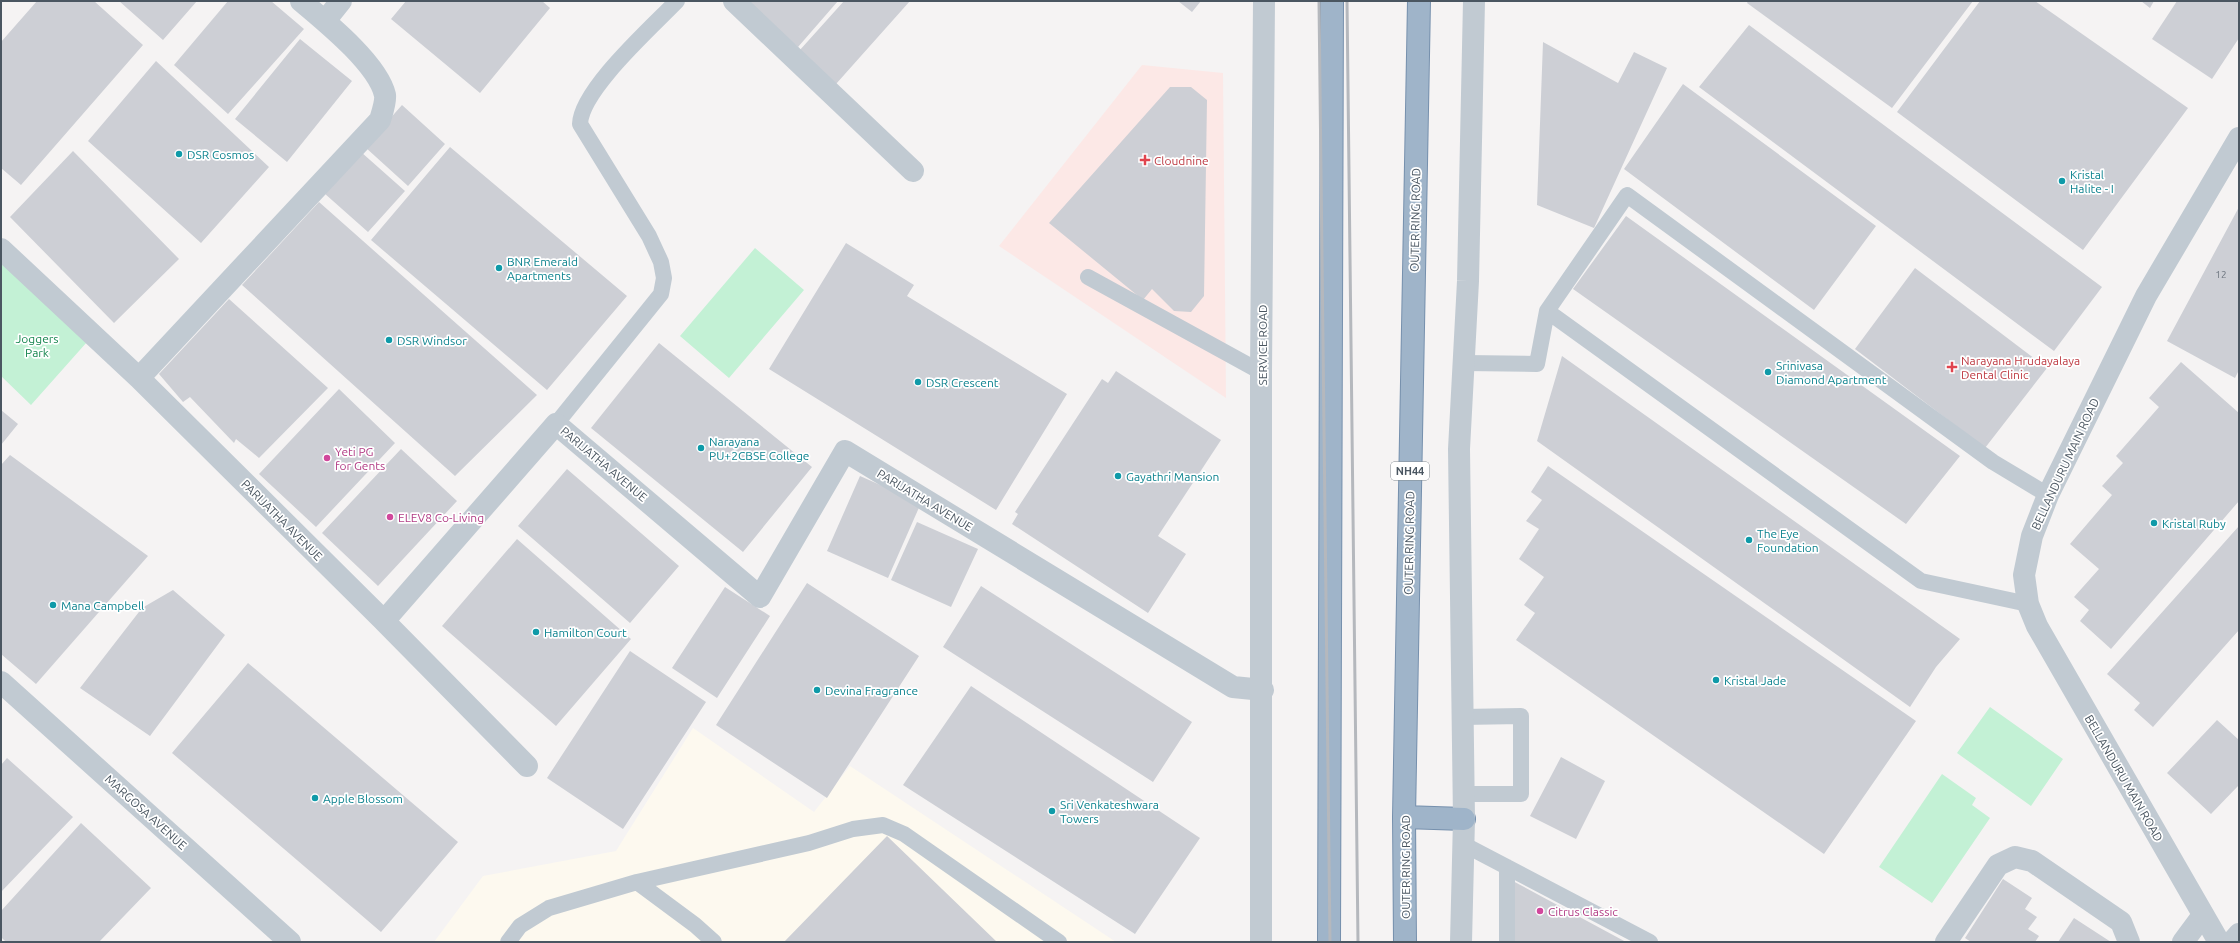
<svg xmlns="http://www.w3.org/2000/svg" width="2240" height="943" font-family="Ubuntu,sans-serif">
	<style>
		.commercial { fill: #fdf9ef }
		.medical { fill: #fce8e6 }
		.green { fill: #c3f1d5 }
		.building { fill: #cdcfd5 }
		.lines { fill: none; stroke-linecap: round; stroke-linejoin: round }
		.trunk-casing { stroke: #7690ad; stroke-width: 24 }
		.service { stroke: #c1cad2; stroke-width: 16 }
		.minor { stroke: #c1cad2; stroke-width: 22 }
		.tertiary { stroke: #c1cad2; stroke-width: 22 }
		.trunk { stroke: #9fb4c9; stroke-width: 22 }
		.rail { stroke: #b5b8bd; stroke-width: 3 }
		.culture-dot { fill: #0f9aa8; stroke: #fff; stroke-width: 1.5 }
		.health-dot { fill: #e0444e; stroke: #fff; stroke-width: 1.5 }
		.hotel-dot { fill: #d1479c; stroke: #fff; stroke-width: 1.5 }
		.labels { text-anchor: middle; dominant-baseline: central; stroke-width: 3.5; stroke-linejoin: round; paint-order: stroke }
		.number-label { font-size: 10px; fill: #6b747e }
		.shield { fill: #fff; stroke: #808990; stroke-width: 1 }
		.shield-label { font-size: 11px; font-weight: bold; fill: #4a5661 }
		.culture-label { font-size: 12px; fill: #0d838f; stroke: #fff; text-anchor: start }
		.health-label { font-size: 12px; fill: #be3a42; stroke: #fff; text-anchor: start }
		.street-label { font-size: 12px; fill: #4a5661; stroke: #fff }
		.park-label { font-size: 12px; fill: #17864f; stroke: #fff }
		.hotel-label { font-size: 12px; fill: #b23c85; stroke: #fff; text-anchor: start }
	</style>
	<rect width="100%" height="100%" fill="#f5f3f3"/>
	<path class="commercial" d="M693,728L814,812L850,766L1116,942H434L483,876L616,851Z"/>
	<path class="medical" d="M1142,65L1223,73L1226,398L999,246Z"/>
	<path class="green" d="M755,248L804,290L729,378L680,336Z
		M1,261L87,342L31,405L1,376Z
		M1990,707L2063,759L2031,806L1957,753Z
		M1942,774L1976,798L1972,805L1990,818L1932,903L1879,867Z"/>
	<path class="building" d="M37,1H94L143,45L21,185L1,168V42Z
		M119,1H197L163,40Z
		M228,1H271L304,29L228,114L174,65Z
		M406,1H542L550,8L480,93L391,19Z
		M744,1H838L798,47Z
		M844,1H910L836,84L799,51Z
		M1178,1H1201L1192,12Z
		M1748,1H1973L1892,108L1747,3Z
		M1980,1H2035L2188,108L2083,250L1897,112Z
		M2141,1H2154L2150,8Z
		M2177,1H2239V38L2212,79L2152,39Z
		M1749,25L2102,287L2054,351L1699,87Z
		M300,39L352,81L287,162L235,119Z
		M1543,42L1618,83L1634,52L1667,68L1594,228L1537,205Z
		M156,61L269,167L201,243L88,141Z
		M1683,84L1876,226L1814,310L1624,169Z
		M1170,87H1191L1207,100L1204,296L1191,312L1174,311L1152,289L1143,300L1049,223Z
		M402,105L445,144L408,186L365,147Z
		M450,147L627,296L547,390L371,240Z
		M73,151L179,259L114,323L10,217Z
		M361,152L405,191L368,232L324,193Z
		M319,202L537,395L455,476L242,285Z
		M2239,207V370L2235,378L2167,341Z
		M1626,216L1960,456L1906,524L1573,289Z
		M846,243L914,285L907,296L1067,394L996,510L769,369Z
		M1915,268L2047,368L1985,448L1855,349Z
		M229,299L328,388L259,458L236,439L234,443L190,397L183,402L159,374Z
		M659,343L812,467L743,552L591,428Z
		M1562,356L1960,639L1936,667L1910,707L1537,441Z
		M2181,362L2239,413V501L2111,649L2080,621L2089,610L2074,597L2099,569L2070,544L2112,495L2102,486L2123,463L2116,456L2159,407L2149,398Z
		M1116,371L1221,440L1158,536L1186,554L1148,613L1012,524L1018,514L1015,512L1102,379L1108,383Z
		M339,389L395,443L316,527L259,474Z
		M1,410L18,424L1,445Z
		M401,449L457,501L378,586L322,533Z
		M10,455L148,556L36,684L1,654V465Z
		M1548,466L1916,721L1824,854L1516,640L1535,613L1524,605L1544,577L1519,559L1539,529L1526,521L1542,500L1531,492Z
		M567,469L679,566L630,623L518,526Z
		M860,476L921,503L888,578L827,551Z
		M917,522L978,549L951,607L891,580Z
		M2239,526V630L2153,727L2134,710L2140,703L2107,674Z
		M517,539L631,639L556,726L442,626Z
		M807,583L919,656L827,798L716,725Z
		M981,586L1192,722L1153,782L943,647Z
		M725,587L770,616L717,698L672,668Z
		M173,590L225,635L150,736L80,688L142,608Z
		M630,651L706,702L623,829L547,778Z
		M248,663L458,842L381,932L172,753Z
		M971,686L1200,838L1135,934L903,785Z
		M2217,720L2239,740V785L2211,814L2167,773Z
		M1561,757L1605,781L1576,839L1530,816Z
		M7,758L73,817L1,892V765Z
		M81,823L151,888L99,942H6L1,937V911Z
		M887,836L997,942H784Z
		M2003,879L2032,898L2025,909L2037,917L2028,929L2039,936L2035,942H1971L1965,938Z
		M1511,880L1626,942H1512Z
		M2074,918L2111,942H2058Z"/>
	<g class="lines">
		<defs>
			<path id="trunk" d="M1404,817L1464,819
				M1329,942L1332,1
				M1405,942L1404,817L1419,1"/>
		</defs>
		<use href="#trunk" class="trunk-casing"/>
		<path class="service" d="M1088,277L1261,372
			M1465,363L1537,364L1547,311
			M556,424L661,294L664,278L661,262L649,236L580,124C581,90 652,27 677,1
			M2028,604L1921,581L1547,311L1627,195L1993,462L2048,495
			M1462,717L1521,716V794H1463
			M1463,844L1650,942
			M1507,867V942
			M637,882L695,925L714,942
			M508,942L520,926L549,908L637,882L809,843L853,829L883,825L904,834L1059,942"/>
		<path class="minor" d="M734,1L913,171
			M325,21L341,1
			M1,249L139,378L384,621L556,424L760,597L845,451L1233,687L1263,690
			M139,378L380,120C382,113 386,102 385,95C378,64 326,22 301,1
			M384,621L527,766
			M1,682L290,942
			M1946,942L1998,865L2015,857L2032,861L2121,922L2129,942
			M2183,942L2203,915
			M2232,942L2239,934"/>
		<path class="tertiary" d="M1261,942V372L1264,1
			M1461,942L1464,819L1459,449L1468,281L1474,1
			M2219,942L2037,626L2028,604L2024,575L2032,536L2048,495L2146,296L2239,138"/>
		<use href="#trunk" class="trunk"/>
		<path class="rail" d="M1319,1L1330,942
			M1347,1L1358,942"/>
	</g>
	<g class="culture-dot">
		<circle cx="179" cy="154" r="4"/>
		<circle cx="2062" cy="181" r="4"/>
		<circle cx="499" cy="268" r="4"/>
		<circle cx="389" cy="340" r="4"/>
		<circle cx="1768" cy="372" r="4"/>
		<circle cx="918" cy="382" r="4"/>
		<circle cx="701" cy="448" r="4"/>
		<circle cx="1118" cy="476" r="4"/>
		<circle cx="2154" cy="523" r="4"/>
		<circle cx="1749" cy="540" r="4"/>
		<circle cx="53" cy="605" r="4"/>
		<circle cx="536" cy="632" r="4"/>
		<circle cx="1716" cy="680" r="4"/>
		<circle cx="817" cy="690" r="4"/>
		<circle cx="315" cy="798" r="4"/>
		<circle cx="1052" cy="811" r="4"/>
	</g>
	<g class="health-dot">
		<path d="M1143 154h4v4h4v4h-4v4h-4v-4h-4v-4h4z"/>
		<path d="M1950 361h4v4h4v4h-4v4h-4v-4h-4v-4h4z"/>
	</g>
	<g class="hotel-dot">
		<circle cx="327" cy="458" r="4"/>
		<circle cx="390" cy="517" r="4"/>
		<circle cx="1540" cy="911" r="4"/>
	</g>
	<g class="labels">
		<g class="number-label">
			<text x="2221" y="274">12</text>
		</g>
		<rect class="shield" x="1391" y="462" width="38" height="18" rx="3"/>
		<g class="shield-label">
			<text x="1410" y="471">NH44</text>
		</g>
		<g class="culture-label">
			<text x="187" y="154">DSR Cosmos</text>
			<text x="2070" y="174">Kristal<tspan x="2070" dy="14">Halite - I</tspan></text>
			<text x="507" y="261">BNR Emerald<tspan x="507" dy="14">Apartments</tspan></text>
			<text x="397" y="340">DSR Windsor</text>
			<text x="1776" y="365">Srinivasa<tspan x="1776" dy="14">Diamond Apartment</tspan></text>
			<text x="926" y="382">DSR Crescent</text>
			<text x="709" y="441">Narayana<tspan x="709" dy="14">PU+2CBSE College</tspan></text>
			<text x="1126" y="476">Gayathri Mansion</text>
			<text x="2162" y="523">Kristal Ruby</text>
			<text x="1757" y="533">The Eye<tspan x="1757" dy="14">Foundation</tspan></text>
			<text x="61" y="605">Mana Campbell</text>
			<text x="544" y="632">Hamilton Court</text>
			<text x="1724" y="680">Kristal Jade</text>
			<text x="825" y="690">Devina Fragrance</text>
			<text x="323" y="798">Apple Blossom</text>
			<text x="1060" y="804">Sri Venkateshwara<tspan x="1060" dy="14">Towers</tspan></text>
		</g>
		<g class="health-label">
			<text x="1154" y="160">Cloudnine</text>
			<text x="1961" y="360">Narayana Hrudayalaya<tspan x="1961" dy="14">Dental Clinic</tspan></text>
		</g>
		<g class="street-label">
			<text transform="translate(1415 220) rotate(-89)">OUTER RING ROAD</text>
			<text transform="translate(1262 345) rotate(-90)">SERVICE ROAD</text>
			<text transform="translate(604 464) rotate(40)">PARIJATHA AVENUE</text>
			<text transform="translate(2065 464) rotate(-65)">BELLANDURU MAIN ROAD</text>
			<text transform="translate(925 500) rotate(31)">PARIJATHA AVENUE</text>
			<text transform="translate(282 520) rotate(45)">PARIJATHA AVENUE</text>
			<text transform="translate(1409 543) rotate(-89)">OUTER RING ROAD</text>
			<text transform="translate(2124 778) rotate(60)">BELLANDURU MAIN ROAD</text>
			<text transform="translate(146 812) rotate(42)">MARGOSA AVENUE</text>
			<text transform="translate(1405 867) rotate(-90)">OUTER RING ROAD</text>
		</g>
		<g class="park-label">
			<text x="37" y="338">Joggers<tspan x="37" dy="14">Park</tspan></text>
		</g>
		<g class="hotel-label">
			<text x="335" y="451">Yeti PG<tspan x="335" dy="14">for Gents</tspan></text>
			<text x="398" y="517">ELEV8 Co-Living</text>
			<text x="1548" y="911">Citrus Classic</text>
		</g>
	</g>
	<rect width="2240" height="943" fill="none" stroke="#4a5661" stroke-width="4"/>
</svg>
